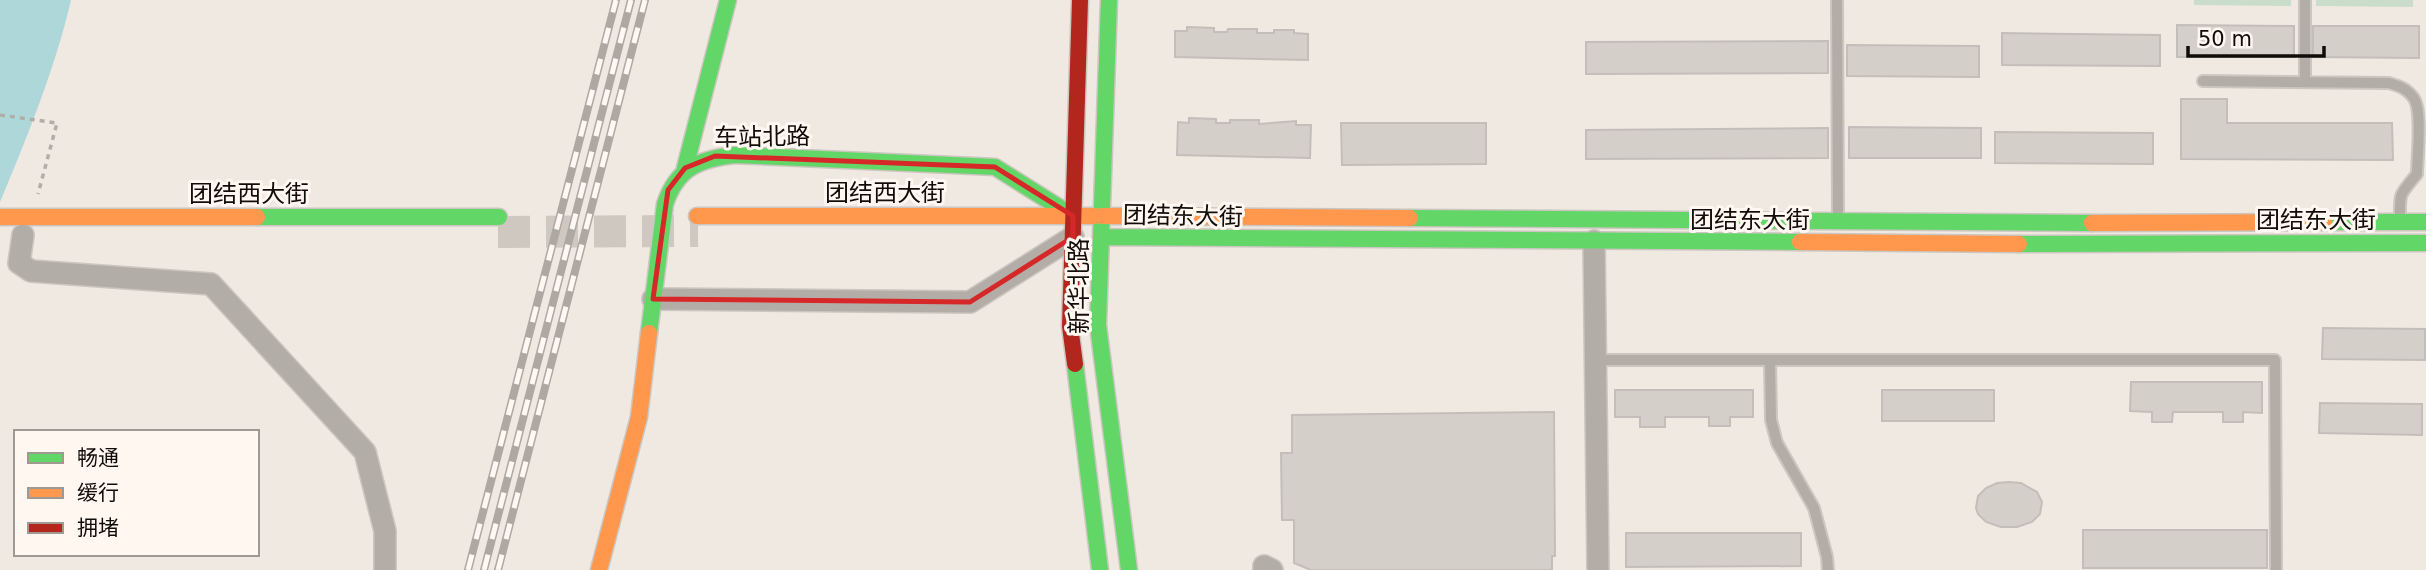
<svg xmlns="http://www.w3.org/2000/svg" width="2426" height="570" font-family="'DejaVu Sans','Noto Sans SC',sans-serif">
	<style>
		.green { fill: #caddca }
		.water { fill: #aed7da }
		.building { fill: #d5cfca; stroke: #c3beb9; stroke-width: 2 }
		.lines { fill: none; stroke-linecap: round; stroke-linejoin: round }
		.primary-tunnel { stroke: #cec8c1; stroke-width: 32; stroke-dasharray: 32 16; stroke-linecap: butt }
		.lane-casing { stroke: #cbc6c0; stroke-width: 14 }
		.street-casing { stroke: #cbc6c0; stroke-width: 24 }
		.fast-casing { stroke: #cbc6c0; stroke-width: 19 }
		.slow-casing { stroke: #cbc6c0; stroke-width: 19 }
		.jam-casing { stroke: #cbc6c0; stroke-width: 19 }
		.path { stroke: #b2ada7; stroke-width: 3.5; stroke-dasharray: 5 5; stroke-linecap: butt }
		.lane { stroke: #b3ada7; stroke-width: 10 }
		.street { stroke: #b3ada7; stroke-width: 21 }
		.fast { stroke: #63d668; stroke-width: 16 }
		.slow { stroke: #ff974d; stroke-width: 16 }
		.jam { stroke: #b3261e; stroke-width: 16 }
		.rail-casing { stroke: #ada8a2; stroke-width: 8 }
		.rail { stroke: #fff7f0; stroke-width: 5; stroke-dasharray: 16; stroke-linecap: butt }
		.marked { fill: none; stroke: #d62828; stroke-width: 5; stroke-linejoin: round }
		.labels { text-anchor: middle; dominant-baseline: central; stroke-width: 6; stroke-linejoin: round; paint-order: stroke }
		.street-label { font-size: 24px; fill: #100c08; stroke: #fff7f0 }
	</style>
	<rect width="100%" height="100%" fill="#f0e9e2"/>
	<path class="green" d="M2194,0H2291V6L2194,5Z
		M2316,0H2413V7L2316,6Z"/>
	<path class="water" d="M0,0H71C55,69 27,137 0,202Z"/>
	<path class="building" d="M2177,25L2294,26V57H2177Z
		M2313,26H2419V58L2313,57Z
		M1187,27L1214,28V32H1227L1228,29H1257V33H1274V30H1294V33L1308,34V60L1175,57V31H1187Z
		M2002,33L2160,35V66L2002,65Z
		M1828,41V73L1586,74V42Z
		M1847,45L1979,46V77L1847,76Z
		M2181,99H2227V123H2392L2393,160L2181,159Z
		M1189,118L1216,119V123H1230V120H1259V124L1296,121V125H1311L1310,158L1177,155L1178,122L1189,123Z
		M1341,123H1486V164L1342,165Z
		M1849,127L1981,128V158H1849Z
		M1828,128V158L1586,159V130Z
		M1995,132L2153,133V164L1995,163Z
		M2323,328L2425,329V360L2322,359Z
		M2131,382H2262V413L2243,412V422H2223V412H2173L2172,422H2152V412L2130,411Z
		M1615,390H1753V417H1730V426H1709V417H1665V427H1640V417H1615Z
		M1882,390H1994V421H1882Z
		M2320,403L2422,404V435L2319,433Z
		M1554,412L1555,556H1552V570H1311L1294,563V520H1282L1281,453H1292V415Z
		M2009,482L2021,483L2037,492L2042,502L2040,514L2032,522L2017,527H2001L1986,522L1978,514L1976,508L1978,496L1986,488L1997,483Z
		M2083,530H2267V568H2083Z
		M1626,533H1801V566L1626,567Z"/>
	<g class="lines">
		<path class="primary-tunnel" d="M498,232L698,231"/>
		<defs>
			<path id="lane" d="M1837,0L1838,221
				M2305,0V82
				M2203,81L2389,83C2399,86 2406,88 2413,97C2423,109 2417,157 2417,174C2398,197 2400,192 2400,222
				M1595,360H2275L2276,570
				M1770,361L1771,420L1777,443L1814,508L1827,557L1828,570"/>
			<path id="street" d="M23,235L19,263L31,271L211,284L365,452L385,531V570
				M1594,241L1598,570
				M653,299L970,302L1073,237
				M1264,570V566L1272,570"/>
			<path id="fast" d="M1109,0L1098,325L1129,570
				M685,168L728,0
				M257,217H499
				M1410,218L2092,223
				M2324,222H2426
				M1102,237L1800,242
				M2019,244L2426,243
				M649,333L665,204C677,168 699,159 735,155L995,167L1073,216
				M1075,364L1100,570"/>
			<path id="slow" d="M697,216H1095
				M1102,216L1410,218
				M0,217H257
				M2092,223L2324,222
				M1800,242L2019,244
				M599,570L639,417L649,333"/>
			<path id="jam" d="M1075,364L1070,326L1080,0"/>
		</defs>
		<use href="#lane" class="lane-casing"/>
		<use href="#street" class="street-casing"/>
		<use href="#fast" class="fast-casing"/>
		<use href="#slow" class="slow-casing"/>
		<use href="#jam" class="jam-casing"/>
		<path class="path" d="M0,115L57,123L38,194"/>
		<use href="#lane" class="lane"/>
		<use href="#street" class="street"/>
		<use href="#fast" class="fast"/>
		<use href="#slow" class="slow"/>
		<use href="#jam" class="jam"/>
		<defs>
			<path id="rail" d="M468,570L616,0
				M484,570L631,0
				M498,570L645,0"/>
		</defs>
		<use href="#rail" class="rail-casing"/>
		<use href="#rail" class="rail"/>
	</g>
	<path class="marked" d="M715,156L995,167L1073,216V237L970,302L653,299L668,190L685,168Z"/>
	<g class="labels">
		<g class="street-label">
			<text transform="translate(762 137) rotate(-1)">车站北路</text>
			<text x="885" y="193">团结西大街</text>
			<text x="249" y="194">团结西大街</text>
			<text transform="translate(1183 216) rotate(1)">团结东大街</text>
			<text x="1750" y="220">团结东大街</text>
			<text x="2316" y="220">团结东大街</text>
			<text transform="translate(1079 286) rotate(-90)">新华北路</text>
		</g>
	</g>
	<rect x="14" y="430" width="245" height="126" fill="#fff7f0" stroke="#9f9993" stroke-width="2"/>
	<rect x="28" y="453" width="35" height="10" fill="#63d668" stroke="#9f9993" stroke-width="2"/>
	<text x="77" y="465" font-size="21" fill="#100c08">畅通</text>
	<rect x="28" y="488" width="35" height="10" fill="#ff974d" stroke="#9f9993" stroke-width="2"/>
	<text x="77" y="500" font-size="21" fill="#100c08">缓行</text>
	<rect x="28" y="523" width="35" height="10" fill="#b3261e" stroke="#9f9993" stroke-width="2"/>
	<text x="77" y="535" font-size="21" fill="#100c08">拥堵</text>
	<path d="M2188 46v10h136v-10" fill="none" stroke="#100c08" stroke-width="3.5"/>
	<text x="2198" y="46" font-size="21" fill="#100c08" stroke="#fff7f0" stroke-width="5" paint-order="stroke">50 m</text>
</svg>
